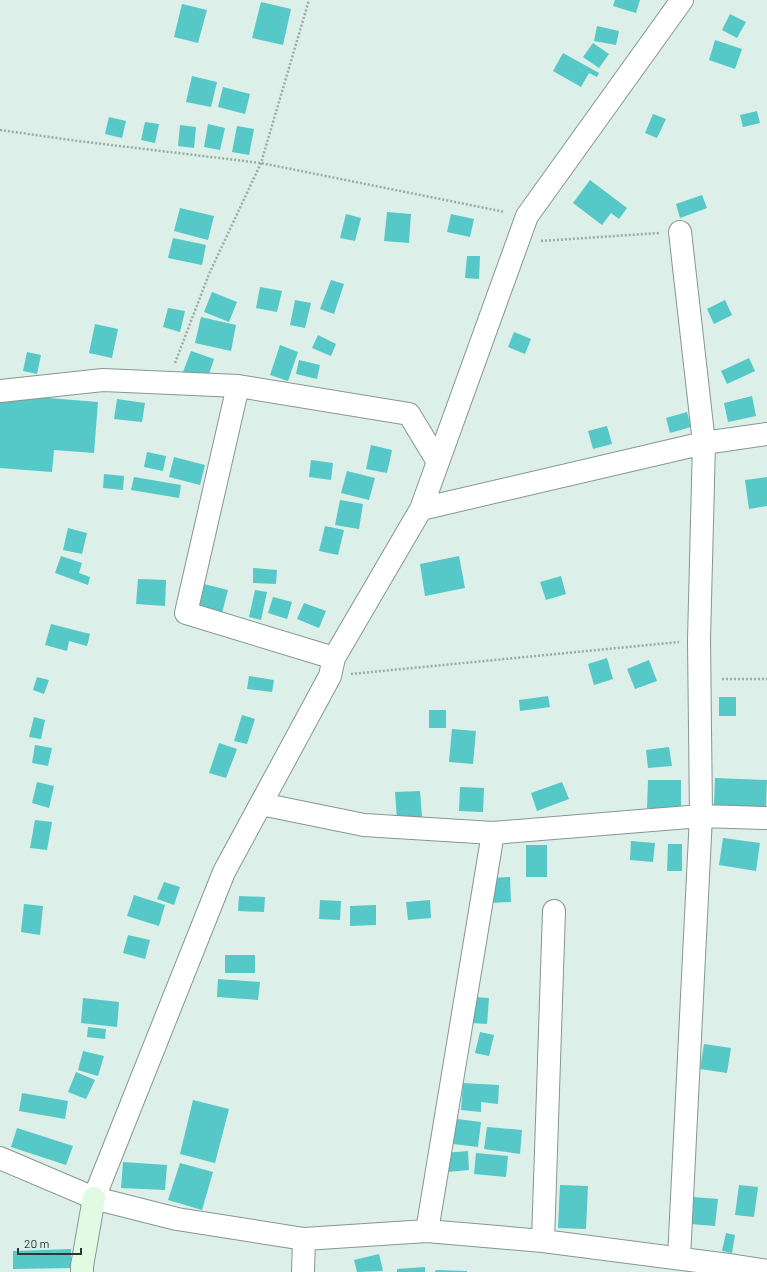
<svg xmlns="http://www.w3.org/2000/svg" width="767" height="1272" font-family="Barlow,sans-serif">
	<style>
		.building { fill: #55c8c7 }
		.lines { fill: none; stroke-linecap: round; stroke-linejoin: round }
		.street-casing { stroke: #859790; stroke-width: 24 }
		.secondary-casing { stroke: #859790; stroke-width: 24 }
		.path { stroke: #9caba5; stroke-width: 2.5; stroke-dasharray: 2 2; stroke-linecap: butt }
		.street { stroke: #fff; stroke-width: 22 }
		.secondary { stroke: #e0fae3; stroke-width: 22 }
	</style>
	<rect width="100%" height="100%" fill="#dcefe8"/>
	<path class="building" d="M615,0H640L636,13L613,6Z
		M261,2L291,9L283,45L252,38Z
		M182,4L207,10L198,43L174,37Z
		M730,14L746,22L737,38L722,30Z
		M597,26L619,31L616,45L594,41Z
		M715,40L742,49L735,69L709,60Z
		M593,43L609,54L599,68L583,57Z
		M563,53L599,73L597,77L589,73L581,87L553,71Z
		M192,76L217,82L211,107L186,102Z
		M223,87L250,94L245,114L218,107Z
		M757,111L760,123L743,127L740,115Z
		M653,114L666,119L657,138L645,133Z
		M109,117L126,121L122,138L105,134Z
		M145,122L159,124L155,143L141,140Z
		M208,124L225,128L220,150L204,147Z
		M180,125L196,127L194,148L178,146Z
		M237,126L254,129L249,155L232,152Z
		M590,180L627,208L619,219L611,213L602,225L573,203Z
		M702,195L707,208L680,218L676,204Z
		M180,208L214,216L208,240L174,231Z
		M387,212L411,214L409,243L384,241Z
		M346,214L361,218L355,241L340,238Z
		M451,214L474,219L470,237L447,232Z
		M173,238L206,245L202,265L168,258Z
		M467,256H480L479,279L465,278Z
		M331,280L344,284L334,314L320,309Z
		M260,287L282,291L277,312L256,308Z
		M212,292L237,302L229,322L204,312Z
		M295,300L311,303L305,328L290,325Z
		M725,300L732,315L714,324L707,309Z
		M168,308L185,311L180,332L163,327Z
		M201,317L236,325L231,351L195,343Z
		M95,324L118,329L112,358L89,353Z
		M514,332L531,339L525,354L508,347Z
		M318,335L336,344L331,356L312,348Z
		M280,345L298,352L288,381L270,375Z
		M191,351L214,359L207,380L183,372Z
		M27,352L41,355L37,374L23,371Z
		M749,358L755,371L727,384L721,371Z
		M299,360L320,365L317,379L296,374Z
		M0,394L98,402L94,453L54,450L52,472L0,468Z
		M752,396L756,416L728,422L724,403Z
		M117,399L145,403L142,422L114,419Z
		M687,412L691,427L670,433L666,418Z
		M607,426L612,444L593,449L588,431Z
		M371,445L392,450L387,473L366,469Z
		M147,452L166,456L163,471L144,467Z
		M174,457L205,465L200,485L169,477Z
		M311,460L333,463L331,480L309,477Z
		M347,471L375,478L369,500L341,493Z
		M104,474L124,476L123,490L103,488Z
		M134,477L181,485L179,498L131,490Z
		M767,477V506L749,509L745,480Z
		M340,500L363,504L359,529L335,525Z
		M325,526L344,530L338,555L319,551Z
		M68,528L87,533L82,554L63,550Z
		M61,556L82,563L79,573L90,577L88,585L55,573Z
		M459,556L465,588L425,596L420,564Z
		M253,568L277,570L276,584L253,583Z
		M561,576L566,594L546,600L540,582Z
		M138,579L166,580L165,606L136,604Z
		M204,584L228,590L221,617L196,610Z
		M255,590L267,592L261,620L249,617Z
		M273,597L292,602L287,619L268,613Z
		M304,603L326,611L319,628L297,619Z
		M51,624L90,634L87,646L69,641L67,651L45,645Z
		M607,658L613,679L594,685L588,664Z
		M649,660L657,681L635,689L627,669Z
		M249,676L274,680L272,692L247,689Z
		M37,677L49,680L44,694L33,690Z
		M548,696L550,707L520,711L519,700Z
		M719,697H736V716H719Z
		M429,710H446V728H429Z
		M242,715L255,719L247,744L234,741Z
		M34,717L45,720L41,739L29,737Z
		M452,729L476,731L473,764L449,762Z
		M219,743L237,749L226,778L209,773Z
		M35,745L52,748L48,766L32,763Z
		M669,747L672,766L648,768L646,750Z
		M715,778L767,780L766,807L714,805Z
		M648,780H681V808H647Z
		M37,782L54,786L49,808L32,803Z
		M562,782L569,799L537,811L531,793Z
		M460,787L484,788L483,812L459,811Z
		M420,791L422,817L397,820L395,792Z
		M35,820L52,822L47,850L30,848Z
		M723,838L760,843L756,871L719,865Z
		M631,841L655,843L653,862L630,860Z
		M668,844H682V871H667Z
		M526,845H547V877H526Z
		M510,877L511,902L487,903L486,878Z
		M164,882L180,887L174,905L157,899Z
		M134,895L165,905L159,926L127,916Z
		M239,896L265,897L264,912L238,911Z
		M320,900L341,901L340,920L319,919Z
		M430,900L431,918L408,920L406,902Z
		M24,904L43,906L40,935L21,932Z
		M376,905V925L350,926V906Z
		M128,935L150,940L145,959L123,953Z
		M225,955H255V973H225Z
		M218,979L260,982L258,1000L217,997Z
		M474,997L489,998L487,1024L472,1023Z
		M83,998L119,1002L117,1027L81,1023Z
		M88,1027L106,1029L105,1039L87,1037Z
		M480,1032L494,1035L489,1056L475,1053Z
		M704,1044L731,1048L727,1073L700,1069Z
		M83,1051L104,1056L98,1076L78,1070Z
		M76,1072L95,1080L86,1099L68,1092Z
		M463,1083L499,1085L498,1104L481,1102V1112L461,1110Z
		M22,1093L68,1101L65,1119L19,1111Z
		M193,1100L229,1109L215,1163L180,1154Z
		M457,1119L481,1122L478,1147L453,1144Z
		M487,1127L522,1130L520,1154L484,1149Z
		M17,1128L73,1146L66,1165L11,1147Z
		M468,1151L469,1170L447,1172L445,1153Z
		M476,1153L508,1156L506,1177L474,1174Z
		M123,1162L167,1165L165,1190L121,1188Z
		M180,1163L213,1172L202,1210L168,1200Z
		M560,1185L588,1186L586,1229L558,1228Z
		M739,1185L758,1187L754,1217L735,1215Z
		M693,1197L718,1199L715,1226L690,1224Z
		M726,1233L735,1235L732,1253L722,1251Z
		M71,1249V1268L13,1269V1251Z
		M379,1254L383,1271L357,1272L354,1260Z
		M425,1267V1272H397V1269Z
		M436,1270L467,1271V1272H435Z"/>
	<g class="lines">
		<defs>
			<path id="street" d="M238,386L186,613L334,658
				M0,391L103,380L238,386L409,414L438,462
				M421,509L704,443L767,434
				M261,804L364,825L493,833L701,816L767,818
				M0,1158L94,1198L177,1219L304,1239L427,1231L543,1241L736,1266L767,1271
				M94,1198L224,872L330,676L334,658L421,509L527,216L682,0
				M427,1231L493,833
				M543,1241L554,911
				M679,1258L701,816L699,640L704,443L680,232
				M303,1272L304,1239"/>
			<path id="secondary" d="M82,1272V1266L94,1198"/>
		</defs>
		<use href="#street" class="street-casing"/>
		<use href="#secondary" class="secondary-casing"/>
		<path class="path" d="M0,130L78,141L261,163L505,212
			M541,241L659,233
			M175,363L209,274L261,163L309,0
			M351,674L679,642
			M722,679H767"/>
		<use href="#street" class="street"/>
		<use href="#secondary" class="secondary"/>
	</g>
	<path d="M18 1248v6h63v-6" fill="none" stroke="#2f3734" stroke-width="2"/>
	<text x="24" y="1248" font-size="12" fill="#2f3734" stroke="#dcefe8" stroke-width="3" paint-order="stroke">20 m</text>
</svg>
